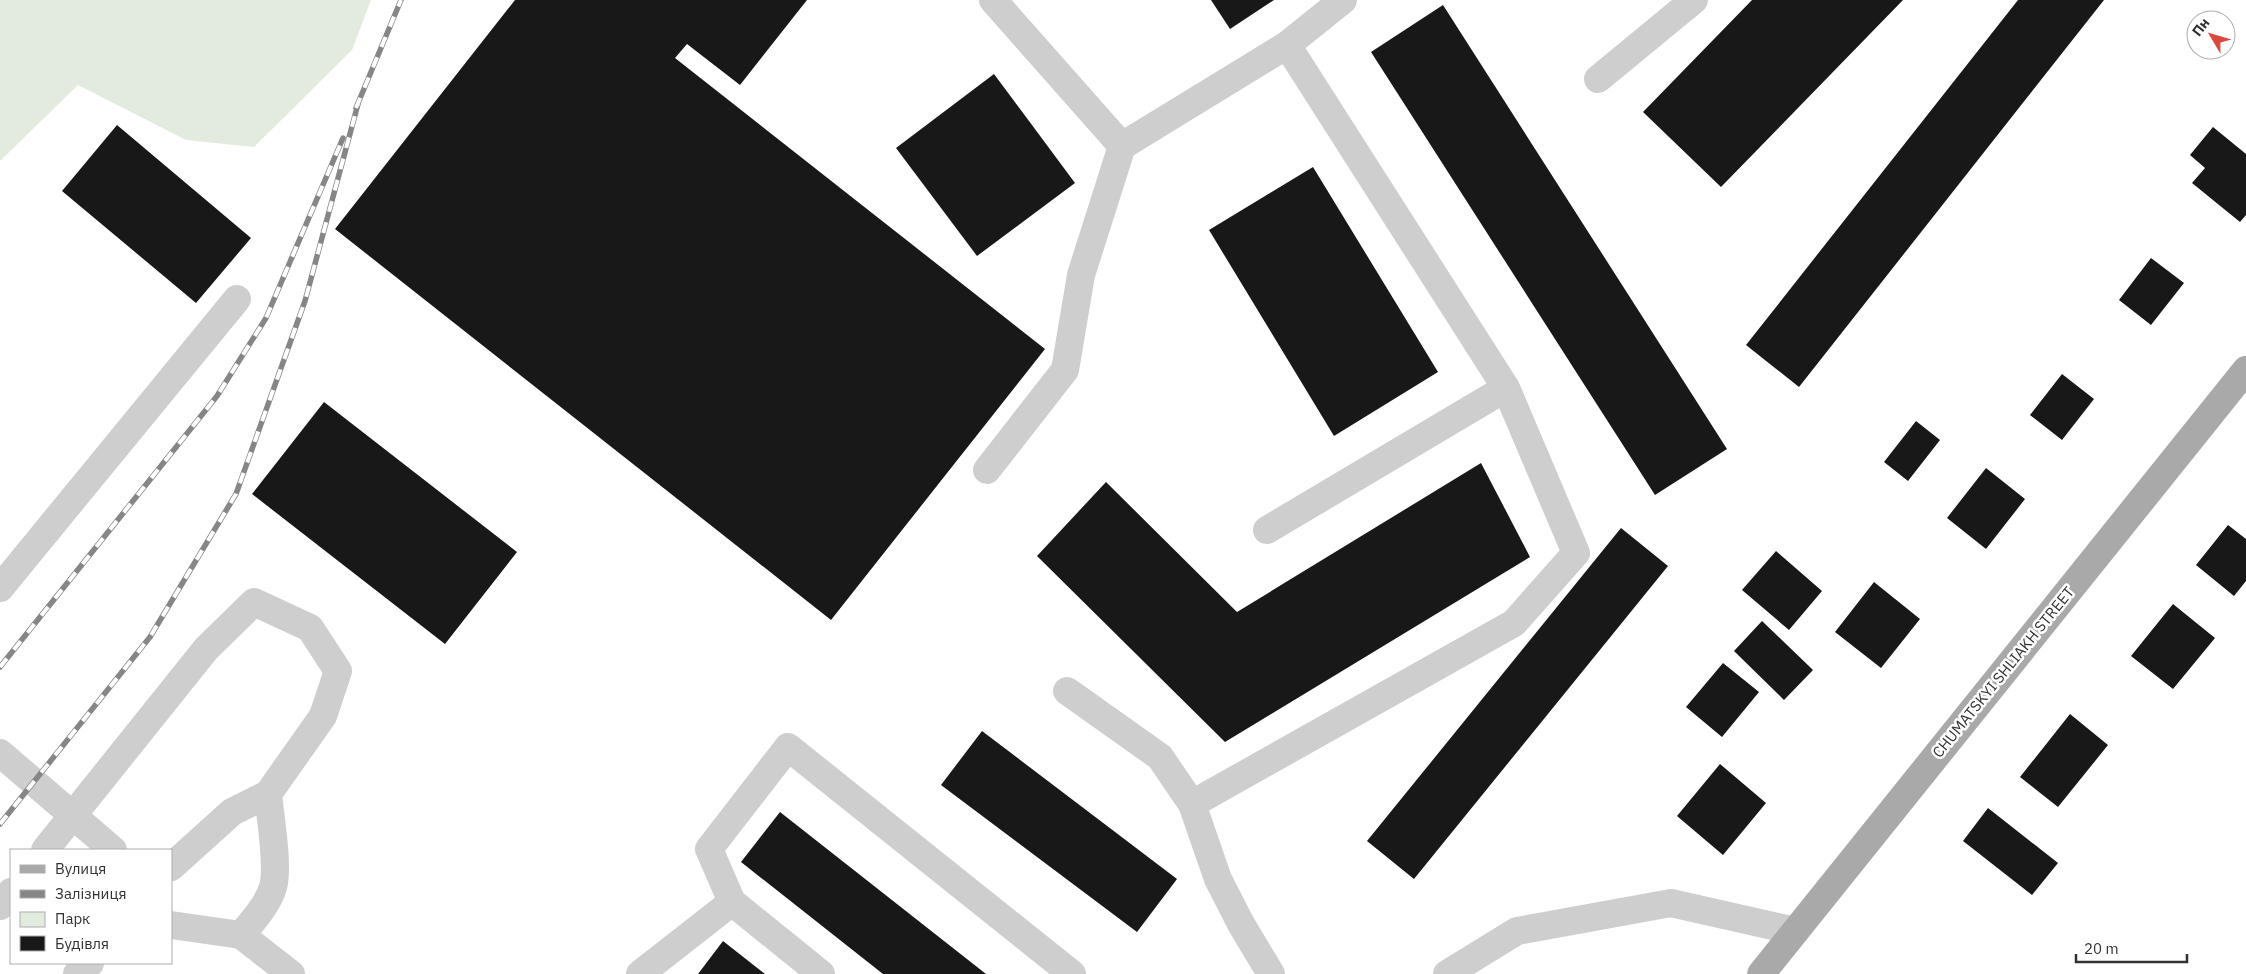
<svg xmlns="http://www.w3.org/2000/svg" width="2246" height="974" font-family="'IBM Plex Sans',sans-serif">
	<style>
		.green { fill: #e3eade }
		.building { fill: #181818 }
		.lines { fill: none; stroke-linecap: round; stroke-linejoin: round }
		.minor { stroke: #cecece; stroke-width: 28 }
		.major { stroke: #a9a9a9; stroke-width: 28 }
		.rail-casing { stroke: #868686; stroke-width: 5.5 }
		.rail { stroke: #fff; stroke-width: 4; stroke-dasharray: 11; stroke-linecap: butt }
		.labels { text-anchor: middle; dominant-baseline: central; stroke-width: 5; stroke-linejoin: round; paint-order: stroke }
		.street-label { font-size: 15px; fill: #313131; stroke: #fff }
	</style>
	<rect width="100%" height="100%" fill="#fff"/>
	<path class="green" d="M0,0H371L352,50L254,147L186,140L78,85L0,161Z"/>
	<path class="building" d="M515,0H807L740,85L687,44L675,58L1045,349L831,620L335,229Z
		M1211,0H1274L1230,29Z
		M1752,0H1903L1721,187L1643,112Z
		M2018,0H2104L1799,387L1746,345Z
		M1443,5L1727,449L1655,495L1371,52Z
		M994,74L1075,183L977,256L896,148Z
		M117,125L251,238L196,303L62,191Z
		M2213,127L2246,154V215L2240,222L2192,183L2205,168L2190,155Z
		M1313,167L1438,372L1334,436L1209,230Z
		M2151,258L2184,283L2151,325L2119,300Z
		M2062,374L2094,399L2062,440L2030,415Z
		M324,402L517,552L445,644L252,494Z
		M1916,421L1940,440L1908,481L1884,462Z
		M1481,463L1530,557L1225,742L1037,556L1106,482L1237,612Z
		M1986,468L2025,499L1986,549L1947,518Z
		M2228,525L2246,539V581L2234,596L2196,565Z
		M1621,528L1668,566L1414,879L1367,841Z
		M1776,551L1822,591L1789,630L1742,590Z
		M1874,582L1920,619L1881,668L1835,632Z
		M2173,604L2215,638L2173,689L2131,656Z
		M1762,621L1813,670L1784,700L1734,651Z
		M1723,663L1759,692L1722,737L1686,707Z
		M2070,714L2108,745L2058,807L2020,777Z
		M982,731L1177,879L1137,932L941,785Z
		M1720,764L1766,803L1723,855L1677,816Z
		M1988,808L2058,863L2032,895L1963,841Z
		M780,812L986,974H883L741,862Z
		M723,941L765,974H698Z"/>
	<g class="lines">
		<path class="minor" d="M993,0L1122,146
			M1343,0L1287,45L1506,388
			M1598,79L1694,0
			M987,470L1065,370L1081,275L1122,146L1287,45
			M0,588L237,299
			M1067,691L1160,757L1192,804L1218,879L1241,924L1271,974
			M0,753L113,850
			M1192,804L1514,623L1576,553L1506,388L1267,530
			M45,850L206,649L254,602L310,628L338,671L323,716L268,794L232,812L171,867
			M0,906L11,892
			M171,925L241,935L291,974
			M241,935C253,921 268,904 273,887C279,868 270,815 268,794
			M77,974L90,963
			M640,974L732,902
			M821,974L732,902L709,849L788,747L1072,974
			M1447,974L1517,931L1671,903L1795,931"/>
		<path class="major" d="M1761,974L2246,370"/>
		<defs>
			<path id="rail" d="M356,108L401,0
				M0,667L217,396L266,318L343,138
				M0,824L150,637L236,494L305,301L358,104"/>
		</defs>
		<use href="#rail" class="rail-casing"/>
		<use href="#rail" class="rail"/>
	</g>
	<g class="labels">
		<g class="street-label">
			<text transform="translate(2003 672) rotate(-51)">CHUMATSKYI SHLIAKH STREET</text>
		</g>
	</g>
	<rect x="10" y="849" width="162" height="115" fill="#ffffff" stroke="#adadad"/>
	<rect x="20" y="865" width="25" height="8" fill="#a9a9a9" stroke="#adadad"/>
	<text x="55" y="874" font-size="15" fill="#313131">Вулиця</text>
	<rect x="20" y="890" width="25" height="8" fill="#868686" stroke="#adadad"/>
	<text x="55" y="899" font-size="15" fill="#313131">Залізниця</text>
	<rect x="20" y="912" width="25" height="15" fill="#e3eade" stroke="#adadad"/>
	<text x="55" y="924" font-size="15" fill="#313131">Парк</text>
	<rect x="20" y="936" width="25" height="15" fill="#181818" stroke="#adadad"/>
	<text x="55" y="949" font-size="15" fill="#313131">Будівля</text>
	<g transform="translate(2211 35) rotate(308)"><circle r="24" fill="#ffffff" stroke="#adadad"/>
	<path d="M0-4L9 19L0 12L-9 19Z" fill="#db4840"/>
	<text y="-8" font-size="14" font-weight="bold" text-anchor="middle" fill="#313131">Пн</text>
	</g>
	<path d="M2076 954v8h111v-8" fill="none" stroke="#313131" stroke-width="2.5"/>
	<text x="2084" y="954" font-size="15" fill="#313131" stroke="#ffffff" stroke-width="4" paint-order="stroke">20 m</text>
</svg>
